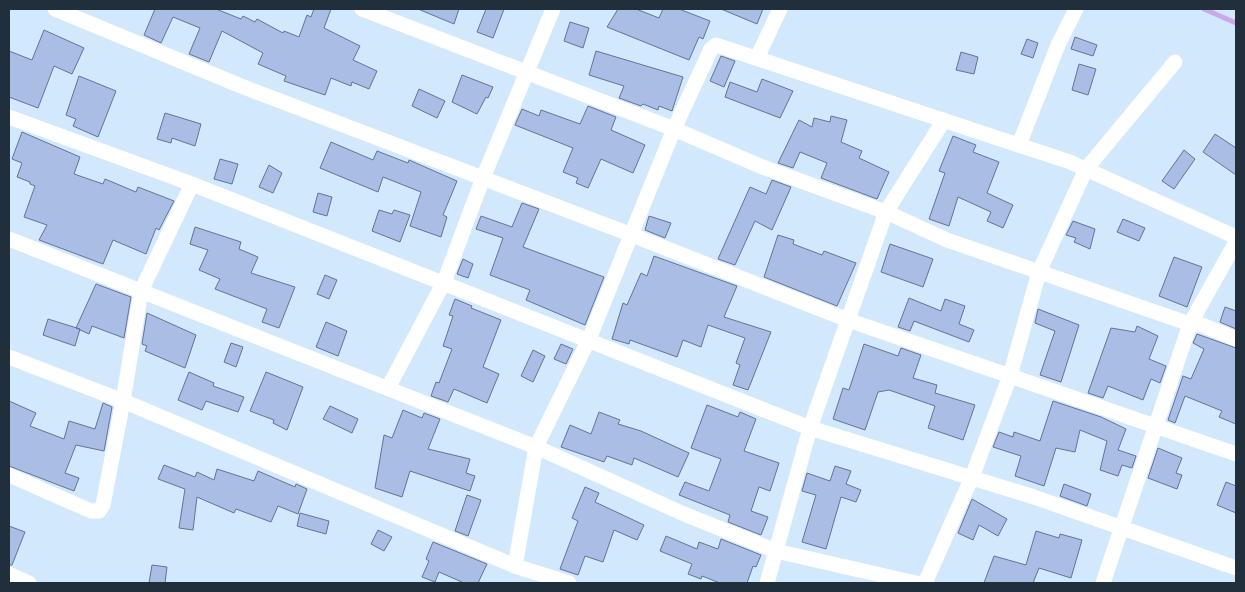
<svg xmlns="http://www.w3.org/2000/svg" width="1245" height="592" font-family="'Golos Text',sans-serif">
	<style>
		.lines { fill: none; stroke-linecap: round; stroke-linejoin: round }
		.stream { stroke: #c9a9ee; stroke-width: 5 }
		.building { fill: #aabde5; stroke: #627398 }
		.street { stroke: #fff; stroke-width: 15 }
	</style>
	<rect width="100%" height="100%" fill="#d2e8fd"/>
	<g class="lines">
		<path class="stream" d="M1204,9L1236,23"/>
	</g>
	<path class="building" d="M155,9H216L241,19L243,16L255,22L257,19L283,33L284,31L299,37L307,15L311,17L314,9H331L324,28L360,46L353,60L377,71L369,89L352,82L351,86L331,78L325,95L284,81L286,76L258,64L263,53L222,31L209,62L189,54L200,28L173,17L161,43L144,35Z
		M418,9H459L454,24Z
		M486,9H504L493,38L477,32Z
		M618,9H636L659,18L663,9H679L710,21L703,39L699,37L689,60L607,27Z
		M721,9H763L757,24Z
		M570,22L589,28L583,48L564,41Z
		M44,30L84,48L72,74L54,66L38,108L9,97V51L32,60Z
		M1075,37L1097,45L1093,56L1071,49Z
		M1027,39L1038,43L1033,58L1021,54Z
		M596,51L683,77L672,111L659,106L658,110L643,104L641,106L619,98L624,86L589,75Z
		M961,52L978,57L974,74L956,70Z
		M721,56L735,61L724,87L710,81Z
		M1079,64L1096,69L1088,95L1072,90Z
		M462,75L493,87L488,98L486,97L477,114L452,102Z
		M79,76L116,91L98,137L73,126L76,119L66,115Z
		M762,79L793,91L780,118L725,97L730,82L757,92Z
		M419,89L445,101L437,118L412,106Z
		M588,106L616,117L611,130L645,145L633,173L601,159L588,188L576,183L578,178L563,172L573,148L515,125L522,109L539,116L541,110L580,124Z
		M165,113L201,124L195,146L172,138L171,143L157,139Z
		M831,116L847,120L841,142L862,151L859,158L889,172L877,199L821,178L827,163L800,152L793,168L778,163L799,120L812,127L814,118L830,122Z
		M22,132L80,157L74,174L103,184L105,179L136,192L138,187L174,201L159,230L156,228L146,254L113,240L103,264L39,240L47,225L24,217L35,186L30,184V182L17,177L22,163L12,159Z
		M1215,134L1236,148V175L1203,152Z
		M953,136L976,145L973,152L999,162L987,193L1013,205L1003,228L987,221L991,212L958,197L949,226L929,219L945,173L939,171Z
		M331,142L373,160L377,151L408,163L409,160L457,181L443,215L447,217L441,237L410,226L421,192L383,177L378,192L320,168Z
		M1184,150L1195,159L1174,189L1162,181Z
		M220,159L238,164L232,184L214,179Z
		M269,165L282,173L273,193L259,187Z
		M772,180L791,187L772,230L755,221L735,265L718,259L750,187L766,194Z
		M318,193L332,197L327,216L313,212Z
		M522,203L539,209L523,247L604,277L585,325L526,300L530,290L490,275L503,238L476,229L481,216L512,227Z
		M379,210L392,214L394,210L410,215L400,242L372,231Z
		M649,216L671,223L665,238L645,230Z
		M1123,219L1145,228L1139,241L1117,232Z
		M1073,221L1095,229L1090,249L1074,242L1076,238L1066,235Z
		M195,227L241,242L239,249L258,257L251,273L295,287L279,328L262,322L267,309L215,289L220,279L199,270L208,250L190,244Z
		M778,235L794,240L793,244L822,255L824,251L856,263L837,306L764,277Z
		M890,244L933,259L923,287L881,272Z
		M654,256L737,286L724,317L771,332L748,390L733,385L740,365L736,363L745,338L708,325L701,347L683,340L677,357L630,340L629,344L612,339L623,303L627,305L641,273L647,276Z
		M1174,257L1202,267L1187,307L1159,296Z
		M463,259L473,264L468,278L457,274Z
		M325,275L337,280L329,299L317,294Z
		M96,284L131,297L124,338L92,326L89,334L76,328Z
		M909,298L941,311L945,299L965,306L959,324L974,330L969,342L914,321L910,331L898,327Z
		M455,299L472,306L471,308L501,320L483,367L499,374L487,403L454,389L448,402L431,396L436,382L439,383L452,349L443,346L453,316L449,315Z
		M1225,307L1236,311V329L1220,322Z
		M1038,309L1079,325L1061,382L1040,375L1055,331L1035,323Z
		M147,313L196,335L185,368L145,351L147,346L142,344Z
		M48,319L80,329L75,346L43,335Z
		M326,322L347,331L338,356L316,347Z
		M1137,326L1158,336L1149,359L1166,366L1160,383L1151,379L1143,400L1108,386L1103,398L1088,393L1111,328L1135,332Z
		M1197,334L1236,348V424L1219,417L1222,411L1185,396L1175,423L1168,420L1183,376L1191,379L1204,349L1193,343Z
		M231,343L243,347L236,367L224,362Z
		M561,344L573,349L566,364L554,359Z
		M864,344L898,356L901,348L921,355L913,378L937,385L935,393L975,405L963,440L928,428L935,406L889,390L878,392L865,430L833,419L843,388L849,390Z
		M533,350L545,356L533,382L521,376Z
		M189,372L214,383L213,386L244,397L238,412L206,401L202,410L178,400Z
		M266,372L303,387L287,430L273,423L274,420L250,411Z
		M9,401L36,413L30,426L64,439L69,421L95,429L103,403L112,407L104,451L76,445L65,473L79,478L74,491L9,466Z
		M1053,401L1101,417L1126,429L1118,450L1136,456L1132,468L1122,465L1118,476L1100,470L1107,441L1080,430L1075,452L1056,448L1044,486L1015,476L1021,456L993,447L999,432L1013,437L1014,432L1040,441Z
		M707,405L738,417L740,412L756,419L744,451L779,463L770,491L759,487L751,511L768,517L761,535L728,522L730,515L679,495L685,482L709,491L721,459L691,448Z
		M330,406L358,419L352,433L323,419Z
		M403,410L422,418L424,413L440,419L428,449L470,459L466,473L475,476L470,491L410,471L402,497L375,488L384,435L392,438Z
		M599,412L620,420L618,424L641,431L689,453L678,477L634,458L632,465L607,456L604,462L561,447L570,425L591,434Z
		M1158,448L1182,458L1176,473L1182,475L1177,489L1148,478Z
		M164,465L195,477L197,472L214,480L217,469L254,481L258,471L295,487L296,484L307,489L298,514L278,506L271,522L236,509L234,513L197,497L193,530L179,528L185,489L158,479Z
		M835,466L851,471L846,484L861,490L856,502L841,497L826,549L802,542L816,495L802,491L807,473L830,481Z
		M1226,482L1236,486V513L1217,505Z
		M1064,484L1091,494L1087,506L1060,496Z
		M585,487L599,493L595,502L644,525L637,540L614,530L603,562L585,556L578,575L560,569L578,521L572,518Z
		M467,495L481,500L468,536L455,531Z
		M972,499L1007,519L998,536L979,525L973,540L958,533Z
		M300,513L329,521L326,534L297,526Z
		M9,526L25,532L12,565H9Z
		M378,530L392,537L384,551L371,544Z
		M1036,531L1059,538L1060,534L1082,540L1071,578L1039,568L1033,583H984L994,556L1026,565Z
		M666,536L697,549L699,542L718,549L721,539L761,555L756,567L753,566L747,583H720L702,576L701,579L688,574L692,564L660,551Z
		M433,542L487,564L478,583H464L439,572L435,582L422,577L429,561L426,559Z
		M152,565L167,567L165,583H149Z"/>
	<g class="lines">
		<path class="street" d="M55,9L241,86L632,235L848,320L1236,454
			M362,9L674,129L765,168L886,212L947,240L1190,324L1202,325L1236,339
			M757,58L780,9
			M9,117L192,184L810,428L1034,497L1236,568
			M1019,145L1058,45L1076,9
			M9,239L536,447L684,514L776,551L916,583
			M9,357L123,401L515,566L569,583
			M388,388L444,282L483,178L553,9
			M9,475L91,511H99L103,505L123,401L141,291L192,184
			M515,566L536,447L589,339L674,129L711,49L716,45L1070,162L1236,237
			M9,574L29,583
			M767,583L810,428L886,212L944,120
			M925,583L972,477L1010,376L1039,272L1086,169L1175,62
			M1103,583L1190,324L1236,242"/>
	</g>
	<rect width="1245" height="592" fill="none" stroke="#202f3b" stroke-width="20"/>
</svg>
